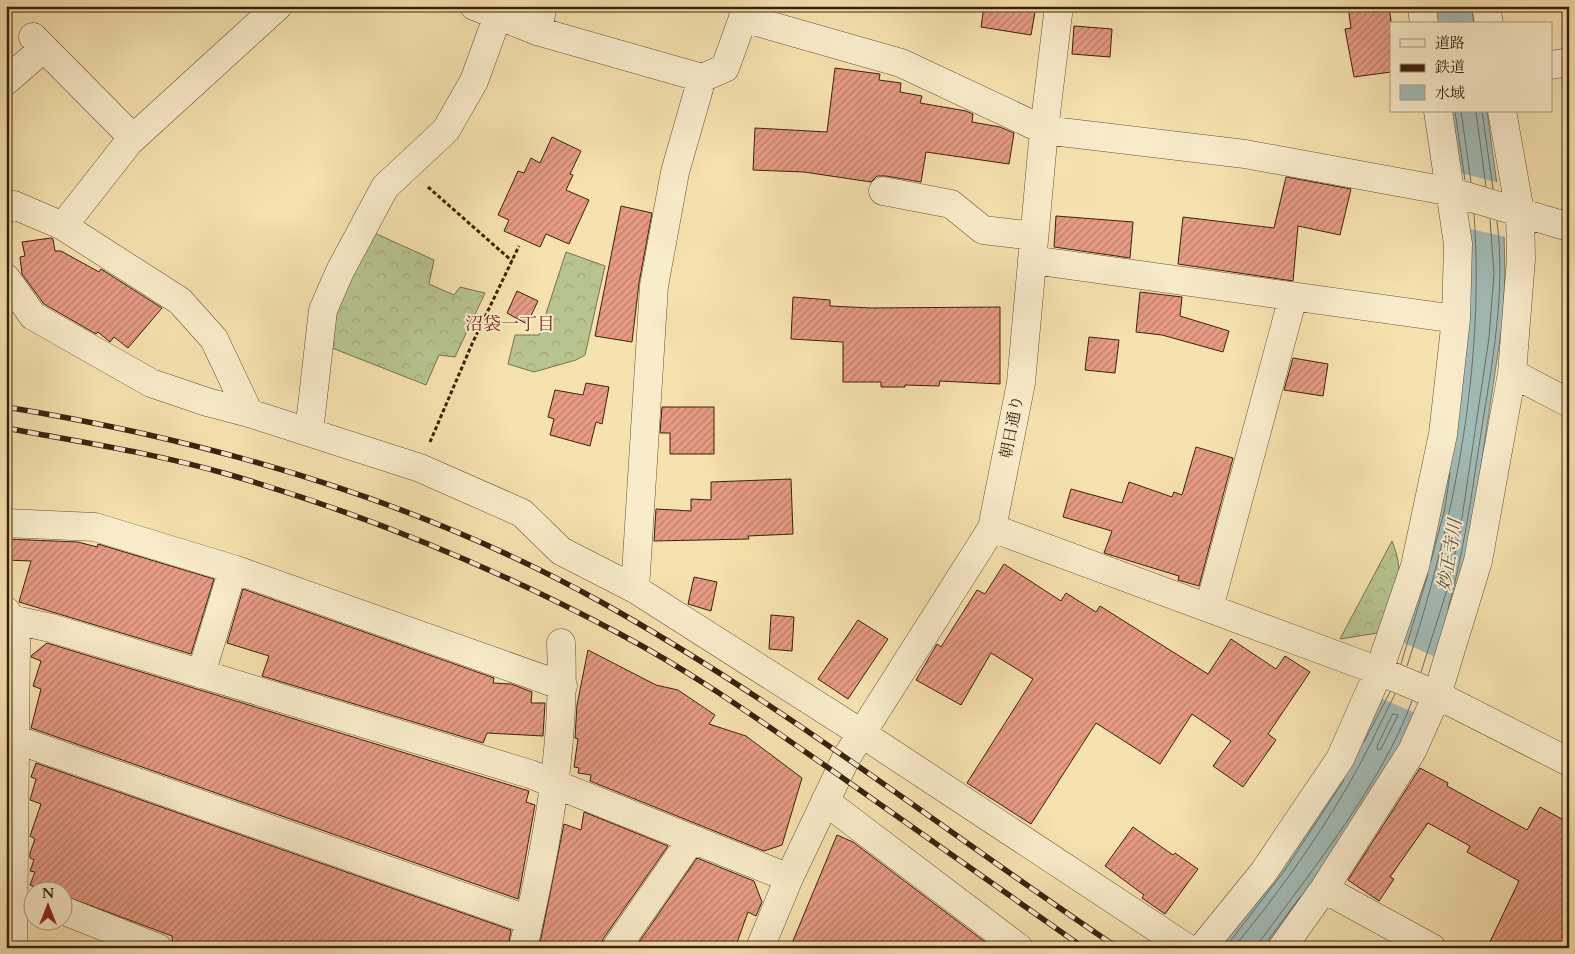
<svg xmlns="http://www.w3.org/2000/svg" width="1575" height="954" font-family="Cardo,'Noto Serif JP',serif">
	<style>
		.forest { fill: url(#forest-crowns); stroke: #79724e }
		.water { fill: #a1bbb6; stroke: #787d73 }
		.pier { fill: #f6e2af }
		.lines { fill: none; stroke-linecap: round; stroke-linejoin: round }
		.shore { stroke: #6e6e62; stroke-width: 1 }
		.building { fill: url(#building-hatch); stroke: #3b200e }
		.minor-casing { stroke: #6a5036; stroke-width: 29 }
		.path { stroke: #3b200e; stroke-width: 3; stroke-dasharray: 4 2.5; stroke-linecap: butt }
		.minor { stroke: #f9eccb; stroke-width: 28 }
		.rail-casing { stroke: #3b200e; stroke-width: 5.5 }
		.rail { stroke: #f9eccb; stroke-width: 4; stroke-dasharray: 11; stroke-linecap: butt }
		.labels { text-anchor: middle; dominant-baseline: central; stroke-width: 4; stroke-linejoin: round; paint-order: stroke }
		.street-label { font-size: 16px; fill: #3b200e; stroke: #f9eccb }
		.neighbourhood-label { font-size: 18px; fill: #7a1f14; stroke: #f9eccb }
		.water-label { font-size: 18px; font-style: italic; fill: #5a4e40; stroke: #f9eccb }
	</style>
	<defs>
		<pattern id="forest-crowns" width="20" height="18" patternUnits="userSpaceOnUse" patternTransform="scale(1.25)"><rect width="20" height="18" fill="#b7c48f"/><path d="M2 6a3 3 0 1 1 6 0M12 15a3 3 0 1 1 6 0" fill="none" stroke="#9ea87a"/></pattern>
		<pattern id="building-hatch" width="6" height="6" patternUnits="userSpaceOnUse" patternTransform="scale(1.25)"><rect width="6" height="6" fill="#e79b84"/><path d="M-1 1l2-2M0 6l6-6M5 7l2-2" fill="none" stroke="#bc7e6a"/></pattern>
	</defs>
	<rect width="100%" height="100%" fill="#f6e2af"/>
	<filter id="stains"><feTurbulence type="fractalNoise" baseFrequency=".004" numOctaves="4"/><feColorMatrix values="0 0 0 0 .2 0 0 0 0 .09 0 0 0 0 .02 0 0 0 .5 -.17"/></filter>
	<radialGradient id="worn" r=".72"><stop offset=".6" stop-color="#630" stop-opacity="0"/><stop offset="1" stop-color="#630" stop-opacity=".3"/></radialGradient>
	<path class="forest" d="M368,230L434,260L429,284L454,295L460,287L485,293L455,357L439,355L426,385L327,346L329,314Z
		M566,252L605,266L585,355L576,360L534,372L508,364L515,335H539Z
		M1392,541C1407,578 1395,596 1384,632L1340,639Z"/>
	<path class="water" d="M1433,6H1471L1474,24H1436Z
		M1450,111H1487L1504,236L1505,273L1503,319L1471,533L1458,592L1412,732L1269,948H1219L1281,868L1440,507Z"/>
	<path class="pier" d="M1457,172L1500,183L1506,237L1462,227Z
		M1402,642L1440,659L1420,715L1378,697Z"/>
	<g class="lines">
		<path class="shore" d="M1455,111L1465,180
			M1461,111L1471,182
			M1476,111L1486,187
			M1482,111L1493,189
			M1431,561L1445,508L1450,473
			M1448,609C1464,552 1472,492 1481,433C1492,363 1506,293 1497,221
			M1401,664L1428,574
			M1407,666C1454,522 1485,367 1474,214
			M1421,672L1447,590L1460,531L1489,338L1494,273L1490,219
			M1393,714L1398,715L1381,749L1378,750L1377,747Z
			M1364,742L1390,692
			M1225,948L1285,870L1344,780
			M1233,948C1275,898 1313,845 1346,789C1364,759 1379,726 1395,694
			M1259,948L1261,940C1314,867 1381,785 1412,701
			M1265,948L1266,943L1300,897"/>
	</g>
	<path class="building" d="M984,6H1036L1031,35L981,27Z
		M1348,6H1389L1391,21V72L1354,77L1345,29L1351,28Z
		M1074,26L1112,29L1110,57L1072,54Z
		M835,68L880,74L879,80L901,83L900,92L922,96L920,103L966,111L973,114L972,122L1000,127L1014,133L1009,164L926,152L921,182L886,176H877L871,182L804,172L753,170L755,128L827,132Z
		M552,137L581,151L570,174L573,175L566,190L589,200L569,244L546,234L540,247L504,231L509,220L498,215L518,171L524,173L531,158L540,163Z
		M1286,177L1351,189L1340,235L1298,226L1293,281L1178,264L1183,217L1274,228Z
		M621,206L652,213L639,283L632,342L595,336Z
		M1056,216L1133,222L1130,258L1054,247Z
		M51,238L53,239L55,251H61L99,272L101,269L162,308L128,348L114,337L110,342L98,332L96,334L44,304L22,274L20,257L25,256L22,242Z
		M517,291L538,301L527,324L507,313Z
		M1140,292L1182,297L1180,316L1229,331L1223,352L1162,335L1136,332Z
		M793,297L830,300V306L871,308L1000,307V384L940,381L939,386L905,385V387H881V382H843V342L791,339Z
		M1089,337L1119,340L1115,373L1085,370Z
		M1293,358L1328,364L1323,396L1284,390Z
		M586,383L609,387L602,424L596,422L590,446L550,435L554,419L548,417L555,390L583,395Z
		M662,407H714V454H670V433H660Z
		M1196,447L1233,458L1199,586L1178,580L1179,576L1104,553L1112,531L1063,517L1071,489L1122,503L1129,482L1172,497L1174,492L1182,495Z
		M791,479L793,534L748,536L749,539L654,541L656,509L691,511V499L711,500V482Z
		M6,539L78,542L97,547L98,544L214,579L191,654L19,602L31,561L6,560Z
		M1004,564L1061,601L1066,593L1096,612L1100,606L1208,674L1231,639L1276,669L1285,656L1310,672L1268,734L1276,740L1243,787L1213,766L1231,741L1192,714L1160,764L1096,723L1031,824L967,783L1033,679L991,653L961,705L916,680L937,644L941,647L977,590L985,594Z
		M694,577L717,582L711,611L688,604Z
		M243,589L494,678L493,683L511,684L532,692L531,703H545L543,736L487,733L483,743L262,676L269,656L227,643Z
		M771,615L794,617L792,651L769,649Z
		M858,620L888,639L848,699L818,679Z
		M47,643L529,791L526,802L535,805L518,899L31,728L41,689L33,686L41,661L31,657L32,655Z
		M588,650L656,685L678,690L715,715L709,724L746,736L802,778L782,845L764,851L590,781L591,775L578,773L579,768L574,767L578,739L575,738L577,705Z
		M36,763L511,930L508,948H173L172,936L62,895V892H47L30,885L35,872L30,871L34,860L30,858V853L35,839L30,836L41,804L30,800L36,779L31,777Z
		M1420,768L1448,783L1447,786L1527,830L1540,807L1569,823V948H1487L1519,881L1467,852L1470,846L1428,823L1390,877L1394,879L1379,901L1348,880Z
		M584,812L668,846L603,939L601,948H539L564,824L581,830Z
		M1133,827L1173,855L1175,853L1198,869L1165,914L1142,898L1144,895L1105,866Z
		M837,835L853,842L993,948H790Z
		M697,858L754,881L762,902L756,916L748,912L735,948H635Z"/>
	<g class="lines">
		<defs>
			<path id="minor" d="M474,6L537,31L702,78L725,68L743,18L901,63L1044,130L1245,154L1452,192L1569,227
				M1422,6L1424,24
				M1486,6L1489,24
				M537,31L543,6
				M33,37L133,138
				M1551,65L1569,62
				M6,81L44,48
				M883,191L951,204L983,230L1034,236
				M6,209L14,205L63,226L129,142L278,6
				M63,226L180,301L214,339L249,413
				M1032,260L1456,319
				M6,278L33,316L151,383L207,402L249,413L420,468L522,513L561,551L635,589L861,733L1187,948
				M1512,373L1569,403
				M309,432L323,310L340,271L385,187L446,130L474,81L498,15
				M6,523L95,527L233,569L563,686
				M992,528L1379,671L1437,695L1569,762
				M635,589L654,286L675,172L702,78
				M1209,608L1293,297
				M6,611L12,620L16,642L13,948
				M6,618L51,628L530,774L789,878
				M201,674L233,569
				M6,736L529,920
				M825,801L1019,948
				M1324,889L1432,948
				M62,910L158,948
				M523,948C546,848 566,746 561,643
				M616,948L691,840
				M760,948L789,878L846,758L992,528L1021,383L1044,130L1059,6
				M1202,948L1263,873L1340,759L1379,671L1415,566L1443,434L1456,319L1458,244L1438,111
				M1282,948L1324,889L1412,751L1437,695L1478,561L1512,373L1521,259L1520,212L1502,111"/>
		</defs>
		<use href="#minor" class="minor-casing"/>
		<path class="path" d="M428,187L512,261
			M430,442L472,344L519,246"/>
		<use href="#minor" class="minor"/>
		<defs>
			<path id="rail" d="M6,407C212,441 418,500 601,602C782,703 946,832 1118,948
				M6,428C80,442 154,453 227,474C365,514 494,567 620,634C694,673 762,722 830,769C915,829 999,888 1084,948"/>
		</defs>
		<use href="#rail" class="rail-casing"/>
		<use href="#rail" class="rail"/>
	</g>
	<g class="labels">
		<g class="street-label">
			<text transform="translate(1012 427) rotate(-79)">朝日通り</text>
		</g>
		<g class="neighbourhood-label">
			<text x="510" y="324">沼袋一丁目</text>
		</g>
		<g class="water-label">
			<text transform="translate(1450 555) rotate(-81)">妙正寺川</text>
		</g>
	</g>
	<rect width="1575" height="954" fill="none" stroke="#f6e2af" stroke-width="25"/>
	<rect x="8" y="8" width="1560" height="939" fill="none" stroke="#3b200e" stroke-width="2.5"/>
	<rect x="12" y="12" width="1550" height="929" fill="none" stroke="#3b200e"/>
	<rect x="1390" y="22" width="162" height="90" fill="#f9eccb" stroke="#ad9a7f"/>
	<rect x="1400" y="39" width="25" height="8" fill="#f9eccb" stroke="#ad9a7f"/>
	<text x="1435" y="48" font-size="15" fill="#3b200e">道路</text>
	<rect x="1400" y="64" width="25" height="8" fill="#3b200e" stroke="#ad9a7f"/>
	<text x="1435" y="72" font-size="15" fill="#3b200e">鉄道</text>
	<rect x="1400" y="85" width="25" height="15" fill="#a1bbb6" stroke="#ad9a7f"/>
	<text x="1435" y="98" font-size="15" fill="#3b200e">水域</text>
	<g transform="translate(48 906)"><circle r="24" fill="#f9eccb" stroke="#ad9a7f"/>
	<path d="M0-4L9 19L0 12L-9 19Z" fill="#8f2418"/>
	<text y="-8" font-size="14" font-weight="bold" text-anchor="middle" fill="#3b200e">N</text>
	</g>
	<rect width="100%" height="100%" filter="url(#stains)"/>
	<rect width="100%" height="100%" fill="url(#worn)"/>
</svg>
